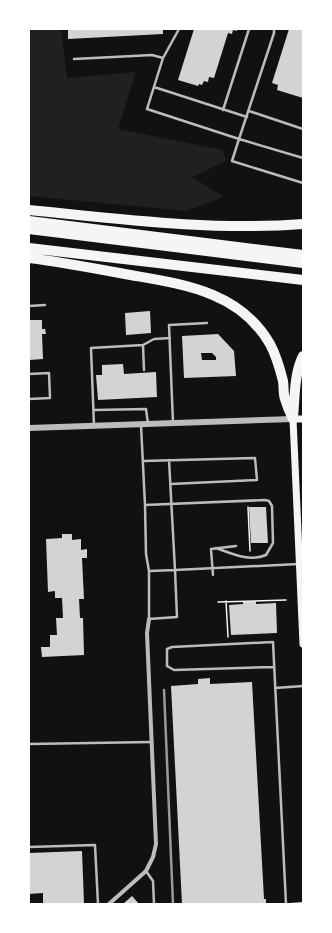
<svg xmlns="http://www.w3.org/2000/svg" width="332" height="933" font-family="Roboto,sans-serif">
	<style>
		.green { fill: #202020 }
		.building { fill: #d3d3d3; fill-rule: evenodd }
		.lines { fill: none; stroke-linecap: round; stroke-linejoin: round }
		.path { stroke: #f5f5f5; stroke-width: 1.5 }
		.service { stroke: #bcbcbc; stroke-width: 2.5 }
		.minor { stroke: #bcbcbc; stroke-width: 4 }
		.tertiary { stroke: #bcbcbc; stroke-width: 6 }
		.secondary { stroke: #f5f5f5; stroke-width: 7 }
		.motorway { stroke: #f5f5f5; stroke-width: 10 }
		.rail { stroke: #9a9a9a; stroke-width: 2.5 }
	</style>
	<rect width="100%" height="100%" fill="#111"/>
	<path class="green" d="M29,29H61L67,78L136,72L118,129L223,150L226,161L192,177L224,197L186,211L29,196Z"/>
	<path class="building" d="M68,29H163V34L68,39Z
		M194,29H237V31L233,30L232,34L228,33L214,78L209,77L208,82L204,81L202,85L199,84L198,86L178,80Z
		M289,29H303V98L277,90L278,85L272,83Z
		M150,311L151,333L126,335L125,313Z
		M29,320H42V329H45L46,334H42L43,359L29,360Z
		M218,334L234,351L236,376L184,378L182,336ZM201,353H212L216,357V360H202Z
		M123,364L124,374L156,372L157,397L98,400L96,375H102V365Z
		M249,507H266L268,543H251Z
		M62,534H72V540L81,539V550L87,549V558H82L84,599H79L80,618H83L84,655L42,657L41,647H50V635H57L56,618H63L62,598H55V591L48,592L46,539L62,538Z
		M256,601V604L276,603L277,633L231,635L229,605L243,604V602Z
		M210,678V684L252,682L264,899H266V904H182L171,686L198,684V679Z
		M82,851L84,903L43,904V893L29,894V853Z
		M132,896L139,904H123Z"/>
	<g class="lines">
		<path class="path" d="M248,507L250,551
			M226,601L228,637
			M218,602L286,600"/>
		<path class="service" d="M179,29L163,58L147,109L239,139L232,161L303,183
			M274,29V33L239,139L303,158
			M74,59L152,55L163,58
			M154,87L247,117
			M223,110L249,29
			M249,111L303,129
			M29,306L45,305
			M143,345L144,370
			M29,374L49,373L50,398L29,399
			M94,410L146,409L148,424
			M173,423L169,325L207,323
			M141,425L145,505L146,554L149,571V619L177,617L175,570L299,564
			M94,426L91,348L143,345L154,339L170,338
			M143,461L255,458L257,480L171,484
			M145,505L265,500L269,501L272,506L273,543L266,555C249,562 233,554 216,548
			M149,571L175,570L169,460
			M213,575L211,549L236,546
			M274,667L174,670L167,666V649L172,647L273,642L286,904
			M275,688L303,686
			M29,744L152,742
			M29,847L95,845L98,904
			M146,871L153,881L154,904
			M292,904L303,903"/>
		<path class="minor" d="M109,904L146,871L153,857L156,844L147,633L149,619"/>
		<path class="tertiary" d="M29,428L293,419"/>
		<path class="secondary" d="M303,419H293L303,644"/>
		<path class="motorway" d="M29,210C120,219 211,231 303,224
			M29,221L303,255
			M29,229L303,263
			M29,248L303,280
			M29,258C61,262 93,268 125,274C180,284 239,290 270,344C276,355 280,369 283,381C284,387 283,394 285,399C287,406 290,413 293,419
			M293,417C295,397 294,374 303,356"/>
		<path class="rail" d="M164,690L173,904"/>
	</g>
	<rect width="332" height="933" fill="none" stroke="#ffffff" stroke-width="60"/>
</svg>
